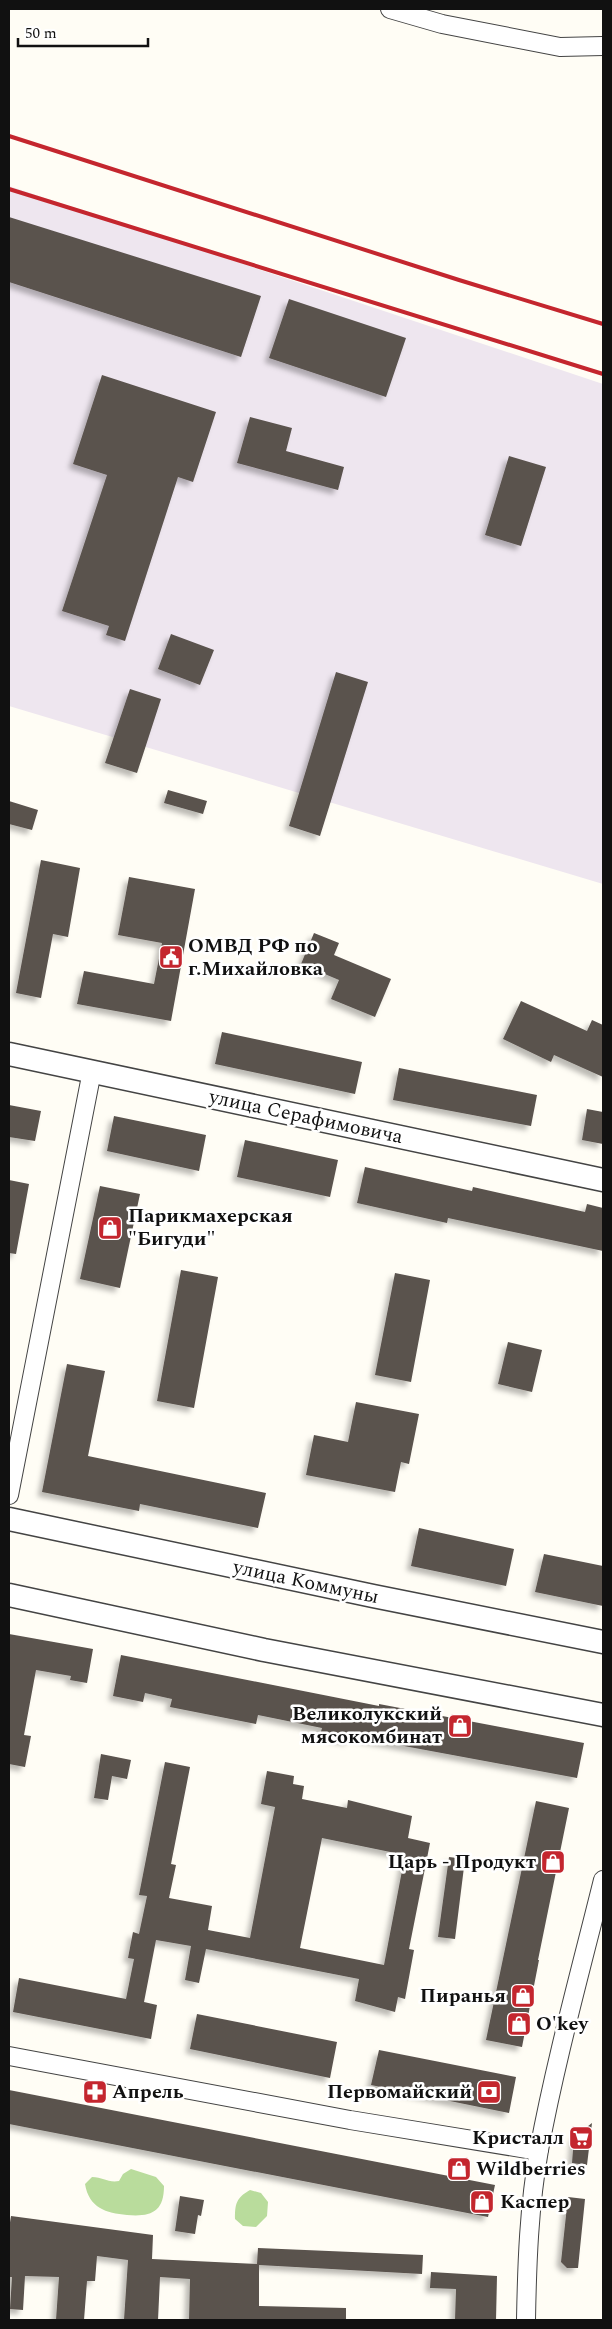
<svg xmlns="http://www.w3.org/2000/svg" width="612" height="2329" font-family="Spectral,serif">
	<style>
		.industrial { fill: #eee6ef }
		.forest { fill: #b9dc9c }
		.building { fill: #5a524d; fill-rule: evenodd; filter: url(#shadow) }
		.lines { fill: none; stroke-linecap: round; stroke-linejoin: round }
		.minor-casing { stroke: #444; stroke-width: 20 }
		.tertiary-casing { stroke: #444; stroke-width: 25 }
		.minor { stroke: #fff; stroke-width: 18 }
		.tertiary { stroke: #fff; stroke-width: 22 }
		.rail { stroke: #c4262e; stroke-width: 4 }
		.labels { text-anchor: middle; dominant-baseline: central; stroke-width: 5; stroke-linejoin: round; paint-order: stroke }
		.poi-label { font-size: 20px; font-weight: bold; fill: #111; stroke: #fff; text-anchor: start }
		.street-label { font-size: 20px; fill: #111; stroke: #fff }
	</style>
	<defs>
		<filter id="shadow"><feDropShadow dx="-4.5" dy="4.5" stdDeviation="2.5" flood-color="#0004"/></filter>
	</defs>
	<rect width="100%" height="100%" fill="#fffdf5"/>
	<path class="industrial" d="M9,186L603,384V884L9,706Z"/>
	<path class="forest" d="M131,2169L156,2177L164,2186C164,2212 151,2217 127,2215C106,2213 89,2208 85,2184L92,2177C103,2177 108,2183 119,2181L123,2174Z
		M250,2190L261,2193L268,2202L267,2216L256,2227L243,2226L235,2219C235,2204 236,2198 250,2190Z"/>
	<path class="building" d="M9,217L261,296L241,357L9,282Z
		M289,299L406,338L386,397L269,358Z
		M102,375L216,412L193,482L178,477L125,641L106,635L109,626L62,611L107,475L73,464Z
		M250,417L292,428L286,451L344,467L338,490L237,463Z
		M509,456L546,467L521,546L485,535Z
		M171,634L214,650L200,685L158,669Z
		M336,672L368,682L320,836L289,826Z
		M130,689L161,699L137,773L105,763Z
		M168,790L207,801L203,814L164,803Z
		M9,801L38,810L32,830L9,824Z
		M41,860L80,868L68,937L53,934L41,998L16,993Z
		M129,877L195,889L171,1021L77,1004L84,971L154,984L162,943L118,935Z
		M314,933L339,943L334,955L391,979L375,1017L331,999L339,980L301,964Z
		M521,1001L587,1031L592,1020L603,1025V1077L554,1055L551,1062L503,1039Z
		M222,1032L362,1062L355,1094L215,1064Z
		M399,1068L537,1095L531,1126L393,1100Z
		M9,1105L41,1111L35,1141L9,1137Z
		M587,1109L603,1112V1144L582,1140Z
		M114,1116L206,1135L199,1171L107,1151Z
		M245,1140L338,1160L330,1197L237,1177Z
		M365,1167L472,1191L473,1187L585,1212L587,1204L603,1208V1251L448,1218L447,1223L357,1203Z
		M9,1180L29,1184L16,1254L9,1253Z
		M100,1186L140,1194L120,1288L80,1279Z
		M181,1270L218,1277L194,1408L157,1401Z
		M395,1273L430,1280L411,1382L375,1375Z
		M508,1342L542,1350L532,1392L498,1384Z
		M67,1364L105,1371L88,1456L266,1493L258,1528L140,1504L139,1511L42,1492Z
		M356,1402L419,1414L409,1464L401,1462L395,1492L306,1475L314,1435L348,1442Z
		M419,1528L514,1549L506,1586L411,1566Z
		M544,1554L603,1566V1606L535,1592Z
		M9,1634L93,1649L87,1683L70,1680L71,1676L36,1670L24,1735L31,1736L25,1767L9,1764Z
		M121,1655L379,1706V1704L584,1743L577,1778L350,1736L349,1741L320,1735L322,1728L258,1715L256,1724L170,1707L172,1699L145,1693L143,1702L113,1696Z
		M101,1754L131,1760L127,1779L112,1776L108,1800L94,1798Z
		M165,1762L190,1767L171,1864L176,1865L169,1898L212,1906L208,1930L250,1938L275,1807L261,1804L267,1771L294,1776L293,1784L304,1786L302,1799L347,1808L348,1800L412,1816L408,1838L430,1843L409,1949L414,1950L405,1999L398,1997L395,2012L355,2001L359,1979L206,1949L199,1983L185,1980L191,1946L156,1940L144,2002L157,2005L151,2039L13,2012L19,1978L126,1999L134,1959L128,1958L133,1932L139,1934L147,1896L139,1895ZM322,1838L405,1855L384,1965L300,1948Z
		M536,1801L569,1808L538,1960H539L522,2047L486,2040Z
		M449,1857L465,1859L455,1939L438,1937Z
		M197,2014L337,2042L330,2078L190,2049Z
		M379,2050L516,2077L509,2113L371,2085Z
		M9,2090L495,2185L488,2217L9,2124Z
		M592,2123L587,2165L572,2163L574,2137Z
		M180,2196L204,2200L201,2216L198,2215L195,2234L175,2231Z
		M568,2197L585,2199L578,2268H567L561,2262Z
		M11,2216L153,2235L152,2259L257,2264L258,2248L423,2255L422,2274L259,2265V2306L346,2308V2320H189L190,2279L160,2277L158,2320H124L128,2260L97,2256L95,2281H87L84,2320H56L59,2277L25,2276L23,2310L10,2309L12,2277H9V2229Z
		M431,2272L497,2276L496,2320H455L456,2289L430,2288Z"/>
	<g class="lines">
		<defs>
			<path id="minor" d="M390,9L442,24L560,47L603,46
				M9,1495L92,1071
				M9,2056L350,2120L539,2151
				M526,2320C527,2263 529,2206 539,2150C556,2059 581,1969 603,1880"/>
			<path id="tertiary" d="M9,1054L603,1180
				M9,1519L373,1596L603,1642
				M9,1595L264,1650L603,1715"/>
		</defs>
		<use href="#minor" class="minor-casing"/>
		<use href="#tertiary" class="tertiary-casing"/>
		<use href="#minor" class="minor"/>
		<use href="#tertiary" class="tertiary"/>
		<path class="rail" d="M9,136L459,280L603,324
			M9,189L603,374"/>
	</g>
	<defs>
		<symbol id="civic-square" viewBox="-11 -11 22 22"><rect x="-9" y="-9" width="18" height="18" rx="4" fill="#c4262e" stroke="#fff"/><path d="M-.6-6.5H3V-4.5H.6V-3L4-1V1h2V6H-6V1h2V-1L-.6-3ZM-1.2 2.5V6h2.4V2.5Z" fill="#fff"/></symbol>
		<symbol id="shop-square" viewBox="-11 -11 22 22"><rect x="-9" y="-9" width="18" height="18" rx="4" fill="#c4262e" stroke="#fff"/><path d="M-5-2.5h2.3a2.7 3.5 0 0 1 5.4 0H5L5.5 6h-11ZM-1.5-2.5h3a1.5 2.3 0 0 0-3 0Z" fill="#fff"/></symbol>
		<symbol id="pharmacy-square" viewBox="-11 -11 22 22"><rect x="-9" y="-9" width="18" height="18" rx="4" fill="#c4262e" stroke="#fff"/><path d="M-2-6h4v4h4v4h-4v4h-4v-4h-4v-4h4Z" fill="#fff"/></symbol>
		<symbol id="bank-square" viewBox="-11 -11 22 22"><rect x="-9" y="-9" width="18" height="18" rx="4" fill="#c4262e" stroke="#fff"/><path d="M-6-4H6V4H-6ZM0-2.3a2.3 2.3 0 1 0 0 4.6a2.3 2.3 0 1 0 0-4.6Z" fill="#fff"/></symbol>
		<symbol id="supermarket-square" viewBox="-11 -11 22 22"><rect x="-9" y="-9" width="18" height="18" rx="4" fill="#c4262e" stroke="#fff"/><path d="M-6-5.5h2.5l.6 2H6L4.5 2H-2.5L-4.4-4H-6ZM-1.5 3.2a1.3 1.3 0 1 0 .1 0ZM3 3.2a1.3 1.3 0 1 0 .1 0Z" fill="#fff"/></symbol>
	</defs>
	<g fill-rule="evenodd">
		<use href="#civic-square" x="157" y="943" width="28" height="28"/>
		<use href="#shop-square" x="96" y="1214" width="28" height="28"/>
		<use href="#shop-square" x="446" y="1712" width="28" height="28"/>
		<use href="#shop-square" x="539" y="1848" width="28" height="28"/>
		<use href="#shop-square" x="509" y="1982" width="28" height="28"/>
		<use href="#shop-square" x="505" y="2010" width="28" height="28"/>
		<use href="#pharmacy-square" x="81" y="2078" width="28" height="28"/>
		<use href="#bank-square" x="475" y="2078" width="28" height="28"/>
		<use href="#supermarket-square" x="567" y="2124" width="28" height="28"/>
		<use href="#shop-square" x="445" y="2155" width="28" height="28"/>
		<use href="#shop-square" x="468" y="2188" width="28" height="28"/>
	</g>
	<g class="labels">
		<g class="poi-label">
			<text x="188" y="946">ОМВД РФ по<tspan x="188" dy="23">г.Михайловка</tspan></text>
			<text x="128" y="1216">Парикмахерская<tspan x="128" dy="23">"Бигуди"</tspan></text>
			<text x="442" y="1714" text-anchor="end">Великолукский<tspan x="442" dy="23">мясокомбинат</tspan></text>
			<text x="536" y="1862" text-anchor="end">Царь - Продукт</text>
			<text x="506" y="1996" text-anchor="end">Пиранья</text>
			<text x="536" y="2024">O'key</text>
			<text x="112" y="2092">Апрель</text>
			<text x="472" y="2092" text-anchor="end">Первомайский</text>
			<text x="564" y="2138" text-anchor="end">Кристалл</text>
			<text x="476" y="2169">Wildberries</text>
			<text x="500" y="2202">Каспер</text>
		</g>
		<g class="street-label">
			<text transform="translate(306 1117) rotate(12)">улица Серафимовича</text>
			<text transform="translate(306 1582) rotate(12)">улица Коммуны</text>
		</g>
	</g>
	<rect width="612" height="2329" fill="none" stroke="#111111" stroke-width="20"/>
	<path d="M18 38v8h130v-8" fill="none" stroke="#111111" stroke-width="2.5"/>
	<text x="25" y="38" font-size="15" fill="#111111" stroke="#ffffff" stroke-width="4" paint-order="stroke">50 m</text>
</svg>
